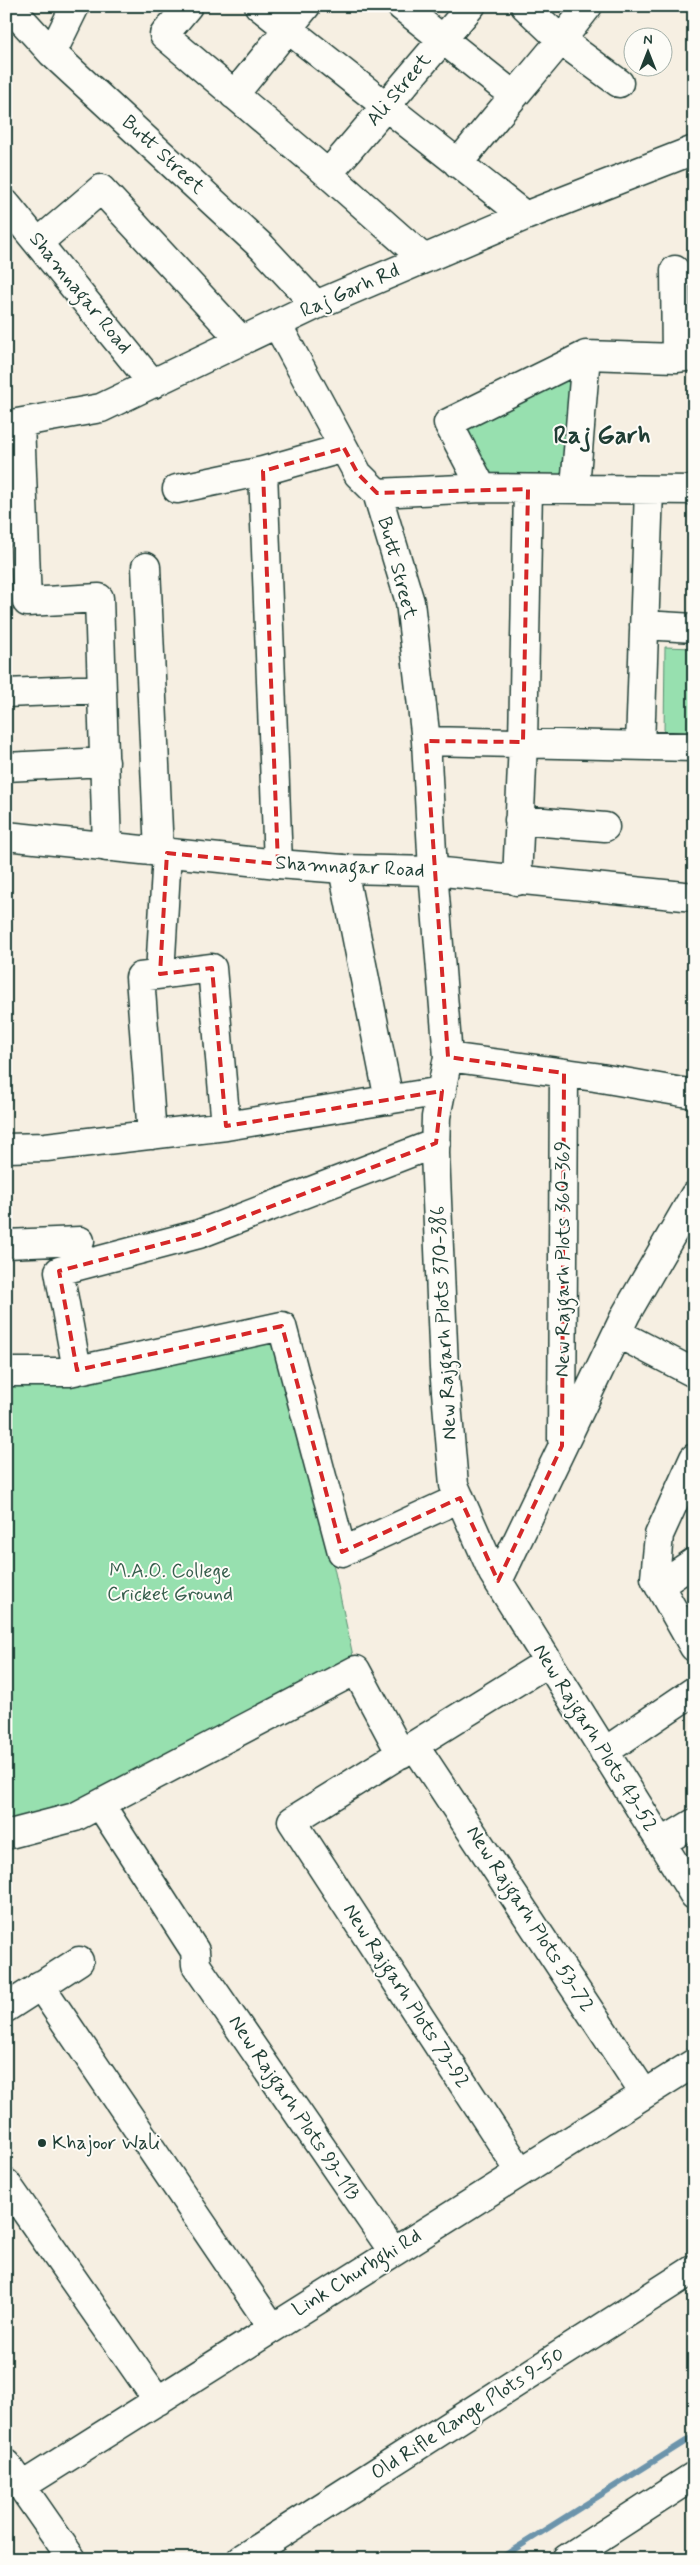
<svg xmlns="http://www.w3.org/2000/svg" width="700" height="2565" font-family="Mynerve,sans-serif">
	<style>
		.green { fill: #97e0af; stroke: #5b8e72 }
		.lines { fill: none; stroke-linecap: round; stroke-linejoin: round }
		.stream { stroke: #6c94ab; stroke-width: 6 }
		.minor-casing { stroke: #1f3d34; stroke-width: 31 }
		.major-casing { stroke: #1f3d34; stroke-width: 31 }
		.minor { stroke: #fdfcf7; stroke-width: 28 }
		.major { stroke: #fdfcf7; stroke-width: 28 }
		.marked { fill: none; stroke: #d62828; stroke-width: 4; stroke-dasharray: 10 6; stroke-linejoin: round }
		.poi-dot { fill: #1f3d34; stroke: #fdfcf7; stroke-width: 2 }
		.labels { text-anchor: middle; dominant-baseline: central; stroke-width: 4; stroke-linejoin: round; paint-order: stroke }
		.street-label { font-size: 20px; fill: #1f3d34; stroke: #fdfcf7 }
		.park-label { font-size: 20px; fill: #375e4d; stroke: #fdfcf7 }
		.poi-label { font-size: 20px; fill: #1f3d34; stroke: #fdfcf7; text-anchor: start }
		.district-label { font-size: 25px; font-weight: bold; fill: #1f3d34; stroke: #fdfcf7 }
	</style>
	<rect width="100%" height="100%" fill="#f6efe2"/>
	<filter id="ink" filterUnits="userSpaceOnUse"><feTurbulence type="fractalNoise" baseFrequency=".02" numOctaves="2"/><feDisplacementMap in="SourceGraphic" scale="10" xChannelSelector="R" yChannelSelector="G"/><feConvolveMatrix kernelMatrix="1 2 1 2 8 2 1 2 1" color-interpolation-filters="sRGB"/></filter>
	<g filter="url(#ink)">
		<path class="green" d="M566,379L575,386L565,477H492L462,426Z
			M665,647L694,648V735L664,734Z
			M282,1326L356,1670L6,1835V1371Z"/>
		<g class="lines">
			<path class="stream" d="M499,2559L694,2436"/>
			<defs>
				<path id="minor" d="M9,6L52,53L262,247L316,305
					M188,6L164,35L328,174L424,259
					M259,6L525,216
					M401,6L513,95
					M525,6L562,41L619,83
					M52,53L75,6
					M234,95L306,6
					M458,164C500,110 547,60 588,6
					M328,174L471,6
					M6,204L153,384
					M39,242L101,189L242,341
					M675,270L676,358
					M277,324L358,474L377,493L410,602L426,741L433,871L448,1057L436,1117L435,1153L444,1368L454,1485L493,1573L694,1895
					M20,423L27,602L99,598L107,847
					M6,425L101,408L316,305L525,216L694,150
					M263,471L278,864
					M575,487L586,355
					M482,488L448,423L586,355L676,358L694,356
					M177,489L263,471L344,448
					M377,493L482,488L694,490
					M146,567L159,852
					M644,625L694,628
					M6,693L102,689
					M426,741L694,747
					M640,745L649,490
					M6,767L105,762
					M519,820L605,827
					M343,869L389,1100
					M517,881L523,742L528,489
					M160,974L167,853
					M448,1057L595,1077L694,1094
					M152,1135L140,977L212,968L226,1126
					M6,1148L46,1147L226,1126L442,1091
					M6,1244L80,1241
					M617,1333L694,1373
					M77,1370L59,1271L199,1234L436,1143
					M6,1372H69L282,1326L342,1552L460,1498
					M562,1439L564,1073
					M694,1458L659,1535L655,1578L694,1647
					M498,1581L626,1314L694,1196
					M659,1586L694,1562
					M415,1746L644,2093
					M604,1752L694,1691
					M100,1804L195,1951L196,1965L392,2250
					M6,1835L75,1817L356,1670L401,1754
					M661,1843L694,1823
					M40,1985L272,2327
					M6,2008L79,1961
					M520,2171L292,1821L548,1662
					M6,2183L158,2401
					M6,2464L72,2559
					M22,2486L694,2063
					M241,2559L694,2269
					M566,2559L694,2476"/>
				<path id="major" d="M6,836L278,864L343,869L433,871L694,897"/>
			</defs>
			<use href="#minor" class="minor-casing"/>
			<use href="#major" class="major-casing"/>
			<use href="#minor" class="minor"/>
			<use href="#major" class="major"/>
		</g>
	</g>
	<path class="marked" d="M344,448L358,474L377,493L528,489L523,742L426,741L448,1057L564,1073L562,1446L498,1581L460,1498L342,1552L282,1326L77,1370L59,1271L199,1234L436,1143L442,1091L226,1126L212,968L160,974L167,853L278,864L263,471Z"/>
	<circle class="poi-dot" cx="42" cy="2143" r="5"/>
	<g class="labels">
		<g class="street-label">
			<text transform="translate(399 90) rotate(-50)">Ali Street</text>
			<text transform="translate(163 155) rotate(43)">Butt Street</text>
			<text transform="translate(350 291) rotate(-24)">Raj Garh Rd</text>
			<text transform="translate(80 293) rotate(51)">Shamnagar Road</text>
			<text transform="translate(397 568) rotate(75)">Butt Street</text>
			<text transform="translate(350 867) rotate(3)">Shamnagar Road</text>
			<text transform="translate(563 1259) rotate(-90)">New Rajgarh Plots 360-369</text>
			<text transform="translate(444 1323) rotate(-93)">New Rajgarh Plots 370-386</text>
			<text transform="translate(595 1738) rotate(58)">New Rajgarh Plots 43-52</text>
			<text transform="translate(530 1919) rotate(57)">New Rajgarh Plots 53-72</text>
			<text transform="translate(406 1996) rotate(57)">New Rajgarh Plots 73-92</text>
			<text transform="translate(294 2108) rotate(56)">New Rajgarh Plots 93-113</text>
			<text transform="translate(357 2273) rotate(-32)">Link Churbghi Rd</text>
			<text transform="translate(468 2414) rotate(-33)">Old Rifle Range Plots 9-50</text>
		</g>
		<g class="park-label">
			<text x="170" y="1571">M.A.O. College<tspan x="170" dy="23">Cricket Ground</tspan></text>
		</g>
		<g class="poi-label">
			<text x="52" y="2143">Khajoor Wali</text>
		</g>
		<g class="district-label">
			<text x="602" y="436">Raj Garh</text>
		</g>
	</g>
	<rect width="700" height="2565" fill="none" stroke="#fdfcf7" stroke-width="25"/>
	<rect x="12" y="12" width="675" height="2540" fill="none" stroke="#1f3d34" stroke-width="2" filter="url(#ink)"/>
	<g transform="translate(648 52)"><circle r="24" fill="#fdfcf7" stroke="#a4b0a9"/>
	<path d="M0-4L9 19L0 12L-9 19Z" fill="#1f3d34"/>
	<text y="-8" font-size="14" font-weight="bold" text-anchor="middle" fill="#1f3d34">N</text>
	</g>
</svg>
